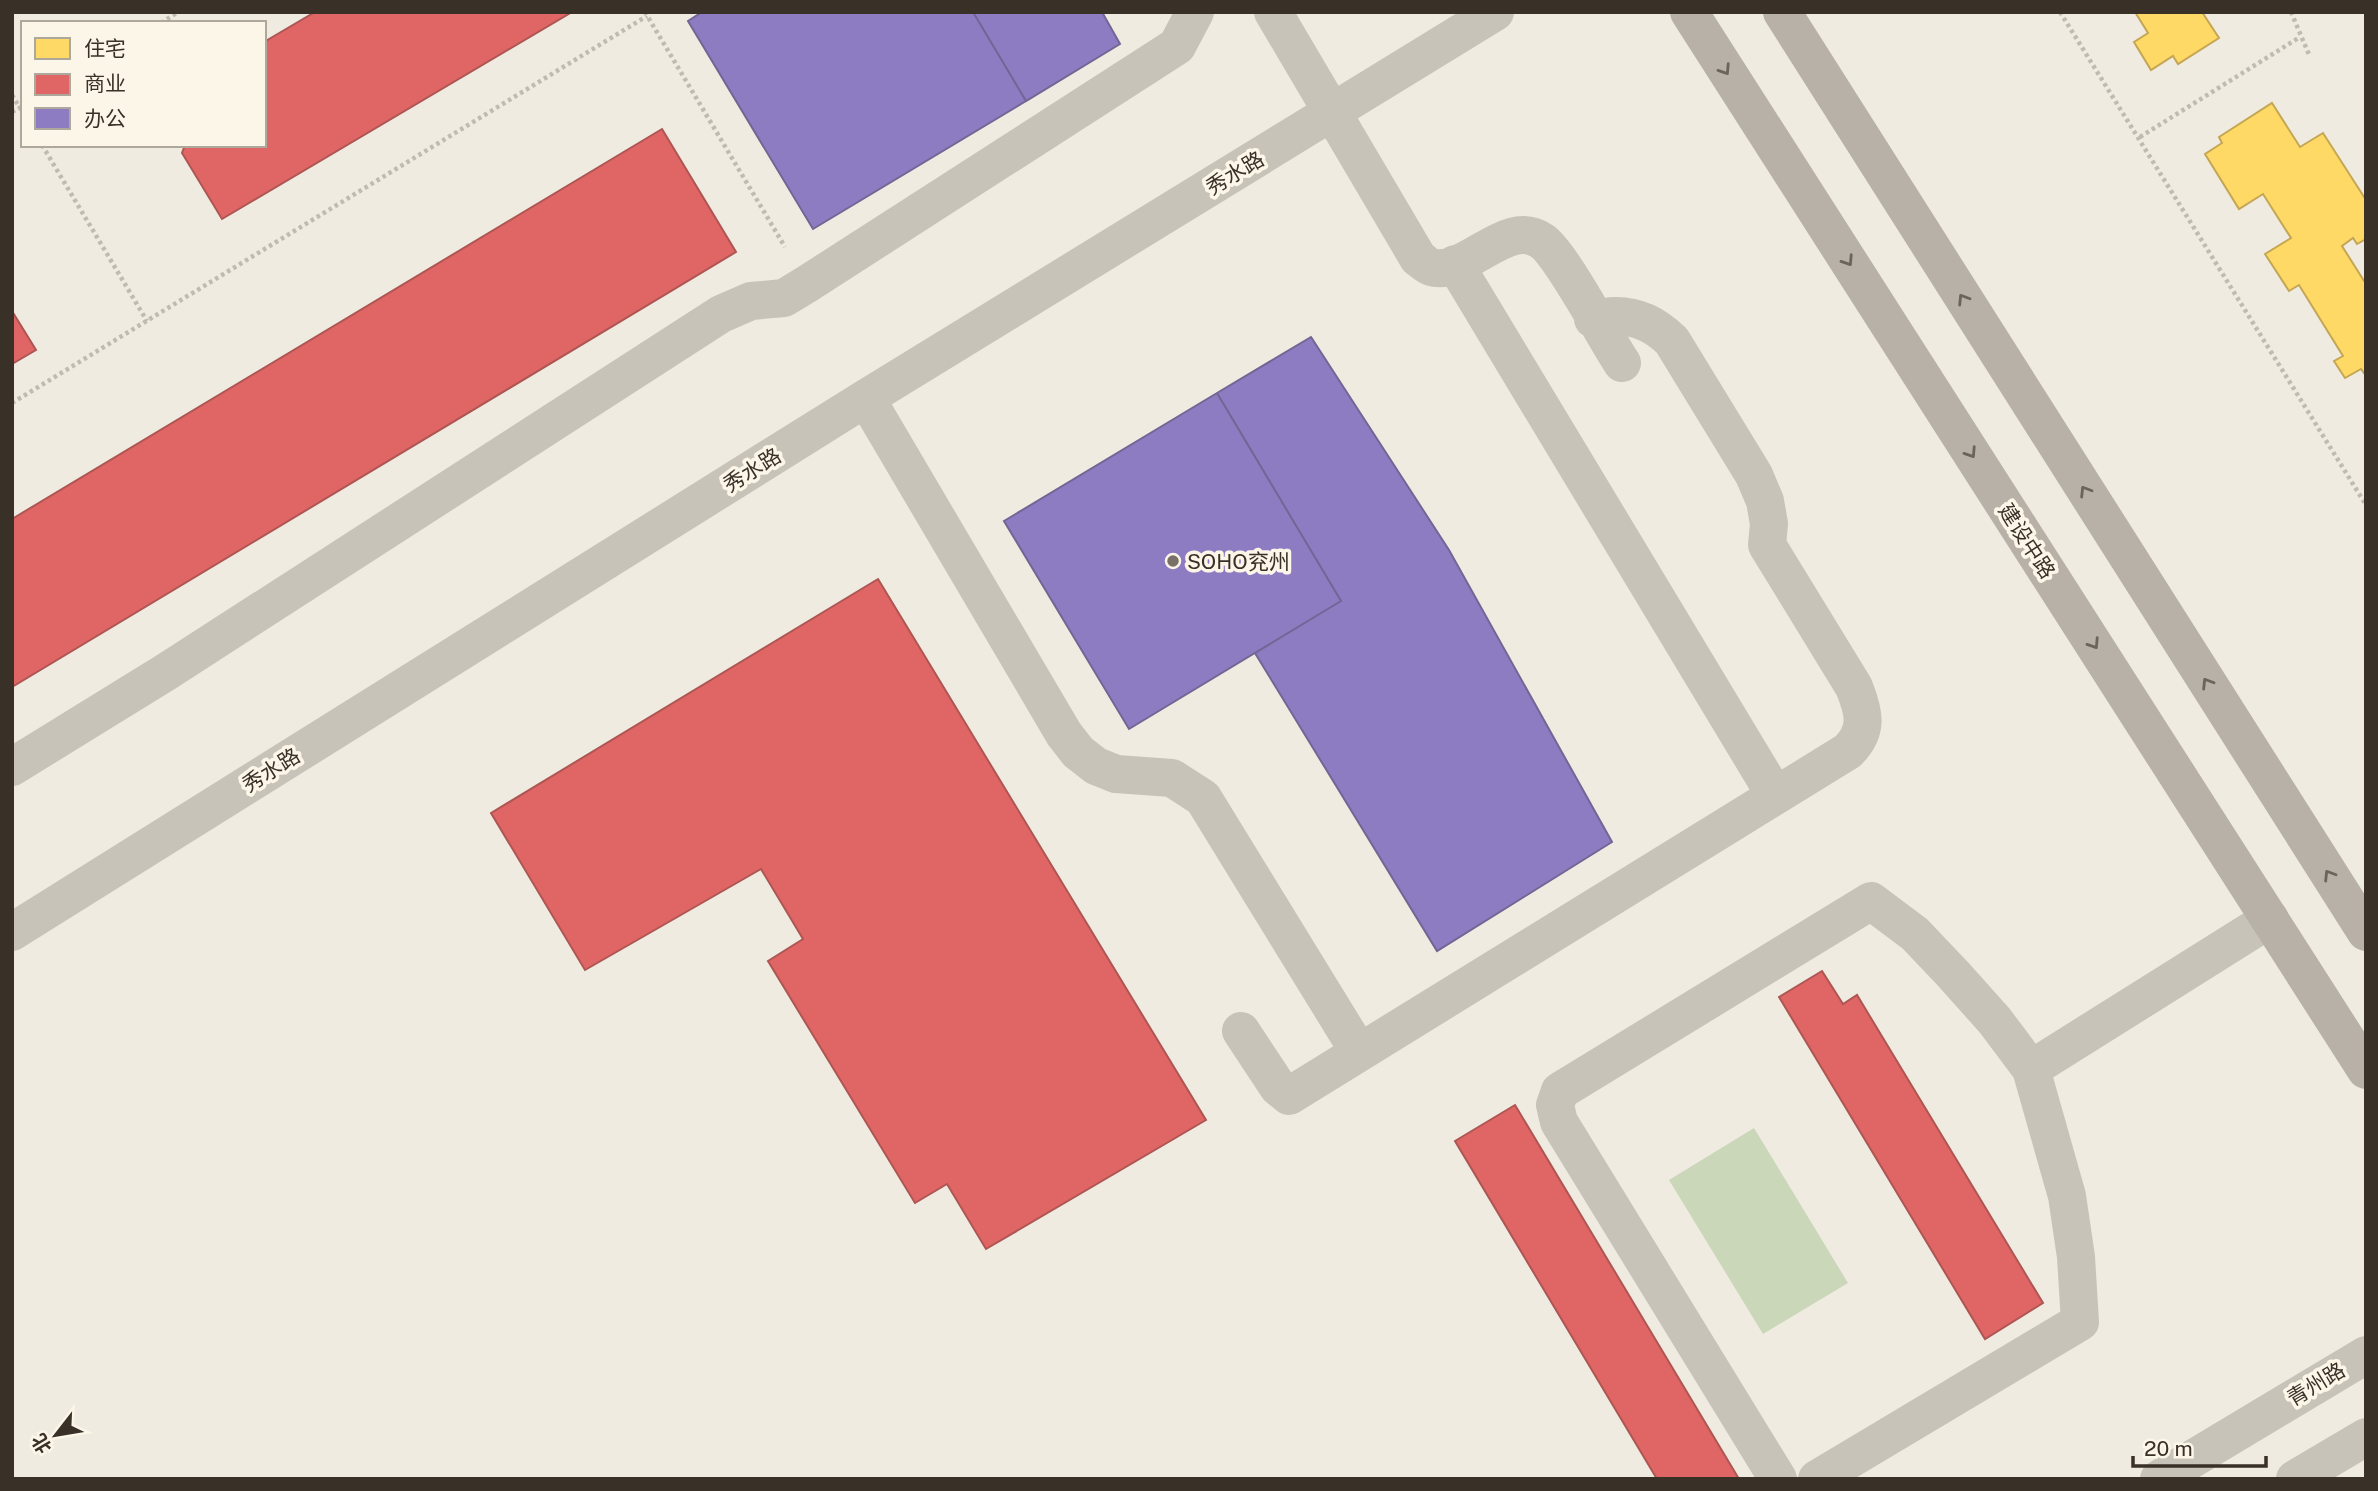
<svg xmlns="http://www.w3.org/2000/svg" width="2378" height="1491" font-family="'Public Sans','Noto Sans SC',sans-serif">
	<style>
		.pitch { fill: #cbd7b9 }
		.homes { fill: #ffd966; stroke: #c4a653; stroke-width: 2 }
		.shops { fill: #e06666; stroke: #ae5653; stroke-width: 2 }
		.offices { fill: #8e7cc3; stroke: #746594; stroke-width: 2 }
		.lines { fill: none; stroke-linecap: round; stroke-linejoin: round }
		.path { stroke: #c0bbb2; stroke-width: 4.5; stroke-dasharray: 3.5 3.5; stroke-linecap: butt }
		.minor { stroke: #c8c3b9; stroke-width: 38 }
		.major { stroke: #b7b1a8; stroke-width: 38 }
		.oneway { stroke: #6b645b }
		.poi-dot { fill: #797168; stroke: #fcf6e8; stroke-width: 2.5 }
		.labels { text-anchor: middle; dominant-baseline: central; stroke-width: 7; stroke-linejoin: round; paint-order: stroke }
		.street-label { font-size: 21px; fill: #393027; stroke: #fcf6e8 }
		.poi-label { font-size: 21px; fill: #393027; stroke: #fcf6e8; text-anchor: start }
	</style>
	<rect width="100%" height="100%" fill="#efebe1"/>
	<path class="pitch" d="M1754,1128L1848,1283L1763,1334L1669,1180Z"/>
	<path class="homes" d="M2135,12H2202L2219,38L2178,64L2173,56L2151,70L2134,42L2148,33Z
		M2272,103L2300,147L2323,133L2366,200V239L2357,244L2353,238L2342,246L2366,284V376L2361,369L2345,378L2334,361L2343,356L2299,285L2289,291L2265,254L2291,238L2263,194L2239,209L2205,154L2222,143L2219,137Z"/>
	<path class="shops" d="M315,12H572L222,219L182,153L185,145H264V42Z
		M662,129L736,252L12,687V519Z
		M12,311L36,350L12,364Z
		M878,579L1206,1120L986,1249L947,1184L915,1203L768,961L803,939L761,869L585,970L491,813Z
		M1822,971L1843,1004L1857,995L2043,1303L1985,1339L1779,997Z
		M1515,1105L1739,1479H1657L1455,1141Z"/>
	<path class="offices" d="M702,12H973L1026,101L813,229L688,21Z
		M973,12H1102L1120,44L1026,101Z
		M1311,337L1449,550L1612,842L1437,951L1255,653L1341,601L1217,393Z
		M1217,393L1341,601L1129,729L1004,521Z"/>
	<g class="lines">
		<path class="path" d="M645,12L785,247
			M2060,12L2366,505
			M2291,12L2310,57
			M161,23L178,12
			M12,95L23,113
			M12,112L23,106
			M2140,137L2300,37
			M42,145L147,321
			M12,403L647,16"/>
		<path class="minor" d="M1273,12L1418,258C1422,261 1427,266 1431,267C1465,278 1507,216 1542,241C1562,255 1605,338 1622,363
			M1455,264L1775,795
			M866,398L1064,734L1078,752L1096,766L1116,774L1172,778L1203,798L1359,1052
			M12,767L166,672L721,314L751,301L784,298L807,284L1177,46L1195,12
			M12,932L866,398L1495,12
			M1241,1031L1278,1087L1289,1096L1848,751C1869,730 1864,712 1854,687L1767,545L1769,524L1765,501L1754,475L1672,341C1650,319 1624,311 1593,319
			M2031,1069L2270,919
			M1778,1479L1559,1122L1555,1105L1560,1091L1871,901L1915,934L1953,974L1995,1021L2031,1069L2067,1196L2076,1257L2080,1322L1817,1479
			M2159,1479L2366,1355
			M2295,1479L2366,1437"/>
		<path class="major" d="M1689,12L2366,1070
			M1782,12L2366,932"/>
	</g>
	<defs><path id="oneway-chevron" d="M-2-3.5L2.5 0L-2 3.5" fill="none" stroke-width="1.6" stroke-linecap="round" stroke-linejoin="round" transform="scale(1.75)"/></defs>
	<g class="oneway">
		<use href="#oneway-chevron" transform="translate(1725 70) rotate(57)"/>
		<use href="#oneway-chevron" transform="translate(1848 261) rotate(57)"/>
		<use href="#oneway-chevron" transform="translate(1963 299) rotate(-122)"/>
		<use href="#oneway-chevron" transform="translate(1971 453) rotate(57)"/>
		<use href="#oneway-chevron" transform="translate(2085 491) rotate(-122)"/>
		<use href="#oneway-chevron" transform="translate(2094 644) rotate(57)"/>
		<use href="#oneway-chevron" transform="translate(2207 683) rotate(-122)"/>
		<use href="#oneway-chevron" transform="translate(2329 875) rotate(-122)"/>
	</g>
	<circle class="poi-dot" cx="1173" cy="561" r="7"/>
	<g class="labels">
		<g class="street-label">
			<text transform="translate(1235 173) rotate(-31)">秀水路</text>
			<text transform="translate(752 470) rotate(-32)">秀水路</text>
			<text transform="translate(2027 541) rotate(57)">建设中路</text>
			<text transform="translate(271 770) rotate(-32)">秀水路</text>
			<text transform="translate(2316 1384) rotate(-31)">青州路</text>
		</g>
		<g class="poi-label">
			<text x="1187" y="561">SOHO兖州</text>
		</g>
	</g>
	<rect width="2378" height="1491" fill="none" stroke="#393027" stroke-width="28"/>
	<rect x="21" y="21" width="245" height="126" fill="#fcf6e8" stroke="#aea79b" stroke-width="2"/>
	<rect x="35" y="38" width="35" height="21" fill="#ffd966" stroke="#aea79b" stroke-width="2"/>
	<text x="84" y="56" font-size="21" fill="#393027">住宅</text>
	<rect x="35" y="74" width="35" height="21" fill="#e06666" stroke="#aea79b" stroke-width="2"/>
	<text x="84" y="91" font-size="21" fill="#393027">商业</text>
	<rect x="35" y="108" width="35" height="21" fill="#8e7cc3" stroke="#aea79b" stroke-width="2"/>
	<text x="84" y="126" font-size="21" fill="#393027">办公</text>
	<g transform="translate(56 1435) rotate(239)" stroke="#fcf6e8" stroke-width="5" paint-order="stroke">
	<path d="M0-5L12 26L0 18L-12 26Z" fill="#393027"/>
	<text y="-10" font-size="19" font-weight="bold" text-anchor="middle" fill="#393027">北</text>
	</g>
	<path d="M2133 1456v10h133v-10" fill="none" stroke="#393027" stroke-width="3.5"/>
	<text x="2144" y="1456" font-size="21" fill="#393027" stroke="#fcf6e8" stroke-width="5" paint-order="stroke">20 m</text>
</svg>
